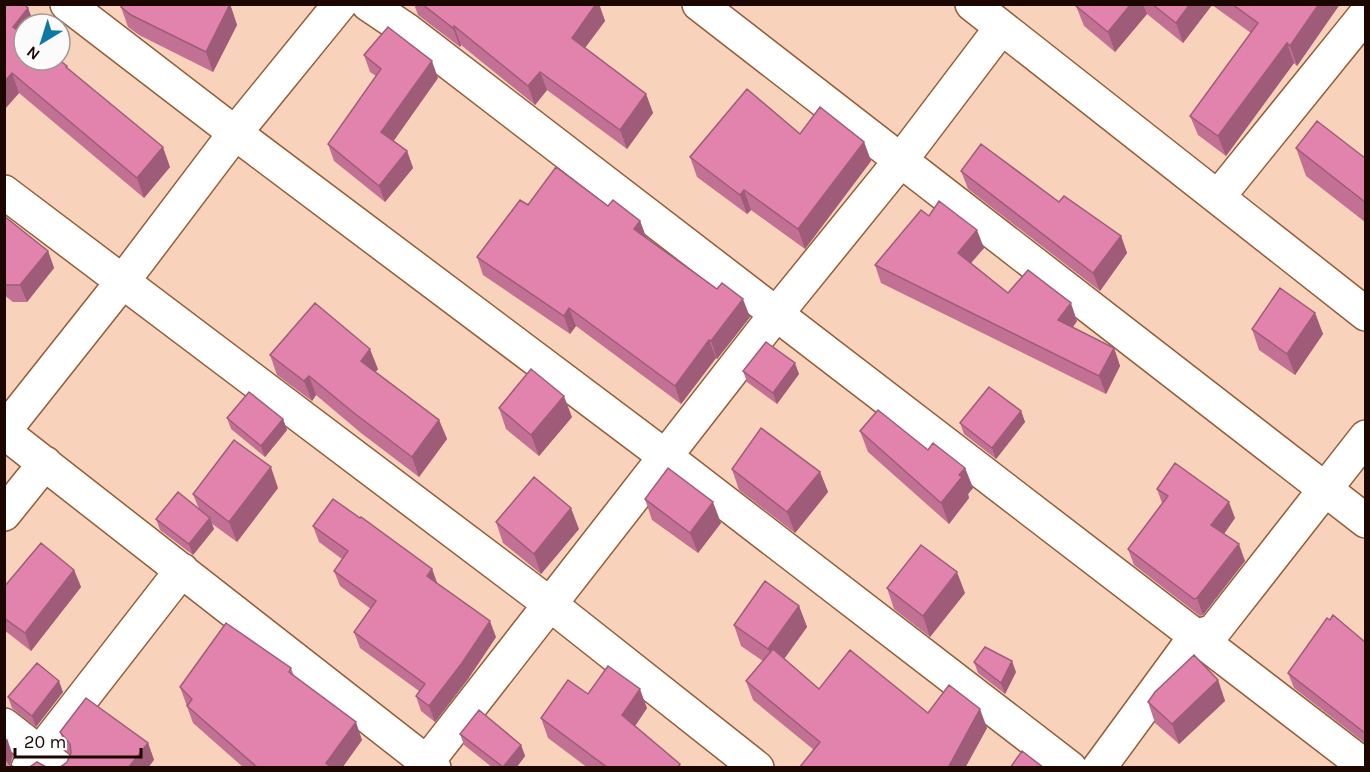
<svg xmlns="http://www.w3.org/2000/svg" width="1370" height="772" font-family="Karla,sans-serif">
	<style>
		.lines { fill: none; stroke-linecap: round; stroke-linejoin: round }
		.street-casing { stroke: #945c38; stroke-width: 36 }
		.street { stroke: #fff; stroke-width: 33 }
		.wall { fill: #c27194 }
		.shaded-wall { fill: #9e5c78 }
		.building { fill: #e183ac; stroke: #9e5c78; stroke-width: 1.5 }
	</style>
	<rect width="100%" height="100%" fill="#f8d2ba"/>
	<g class="lines">
		<defs>
			<path id="street" d="M67,4L235,133L666,457L1070,768
				M368,4L408,31L1366,767
				M699,4L1366,521
				M972,4L1366,314
				M4,192L551,605L757,768
				M1218,197L1366,14
				M4,431L123,281L235,133L340,4
				M4,432L434,768
				M4,514L45,463
				M4,725L59,768
				M427,762L777,313L901,160L1001,28
				M28,768L182,570
				M1099,768L1195,637L1214,631L1366,437"/>
		</defs>
		<use href="#street" class="street-casing"/>
		<use href="#street" class="street"/>
	</g>
	<path class="wall" d="M4,4L28,8L34,24H24V60L67,66L68,69L170,167L144,198L19,93L4,110Z
		M230,4L237,25L213,72L139,35L128,27L121,7Z
		M414,4H599L605,21L585,48L646,94L653,113L627,149L547,90L535,105L461,45L460,47L418,15Z
		M1078,4H1340L1297,66L1294,63L1226,156L1198,135L1190,116L1251,33L1212,5L1183,43L1147,14L1115,52L1084,26L1076,6Z
		M364,55L438,78L393,141L407,151L413,168L385,202L334,161L328,144L376,76L370,72Z
		M800,134L864,142L871,161L805,249L751,210L747,214L697,177L690,157Z
		M1296,148L1365,158V222L1306,176Z
		M961,171L1121,236L1127,253L1100,291L968,189Z
		M528,205L608,206L640,221L646,238L750,317L717,359L716,358L681,404L576,326L570,334L483,275L477,257Z
		M4,216L48,251L54,268L27,302H13L4,295Z
		M929,216L984,248L971,263L1008,293L1077,321L1073,327L1114,348L1120,366L1106,394L881,283L875,265Z
		M1315,313L1323,334L1295,375L1259,350L1252,329Z
		M270,355L378,369L375,372L439,420L447,439L419,477L361,433L316,395L312,401L277,375Z
		M743,371L799,374L777,404L747,382Z
		M499,408L572,417L539,456L506,429Z
		M1021,411L1025,422L996,459L964,434L960,423Z
		M227,418L283,419L287,430L265,457L231,429Z
		M860,431L928,450L965,468L973,488L968,494L969,498L949,524L868,452Z
		M732,469L820,472L828,492L795,533L739,490Z
		M278,488L237,542L211,523L214,529L193,555L160,530L156,519L199,509L193,494Z
		M1157,489L1235,518L1224,534L1245,561L1203,615L1200,616L1134,565L1128,549L1162,503Z
		M645,499L721,523L698,553L652,520Z
		M496,522L579,529L541,574L503,543Z
		M313,526L432,569L437,584L496,637L468,679L435,722L421,711L416,696L419,691L360,648L354,632L371,609L340,586L334,571L342,559L319,542Z
		M74,570L81,587L31,651L4,630V587Z
		M887,588L965,593L930,637L894,609Z
		M799,606L807,627L784,659L819,689L928,713L987,728L965,768H799L814,750L753,700L746,681L763,661L741,646L734,625Z
		M1365,642V743L1294,688L1288,673Z
		M974,662L1016,672L1005,694L978,673Z
		M291,668L294,676L362,740L342,768H244L193,723L180,687Z
		M1218,680L1225,701L1179,744L1155,723L1148,702Z
		M63,692L36,727L12,708L8,697Z
		M588,694L647,708L635,726L680,764L681,768H588L548,738L541,718Z
		M60,732L148,743L154,760L67,762L70,755L66,750Z
		M460,734L521,745L525,756L516,768H493L464,745Z"/>
	<path class="shaded-wall" d="M230,4L237,25L213,72L206,52Z
		M596,4H599L605,21L578,57L572,38Z
		M1131,4H1143L1147,14L1115,52L1108,32Z
		M1190,4L1212,5L1183,43L1176,23Z
		M1319,4H1340L1297,66L1290,46Z
		M28,8L34,24H24V41L13,27Z
		M454,26L461,45L460,47L453,28Z
		M1287,43L1294,63L1226,156L1218,136Z
		M432,61L438,78L388,149L381,132Z
		M540,72L547,90L535,105L528,86Z
		M12,73L19,93L4,110V82Z
		M646,94L653,113L627,149L620,130Z
		M864,142L871,161L805,249L798,229Z
		M163,147L170,167L144,198L137,178Z
		M407,151L413,168L385,202L379,186Z
		M744,190L751,210L747,214L740,195Z
		M640,221L647,239L634,229Z
		M977,230L984,248L964,271L958,253Z
		M1121,236L1127,253L1100,291L1093,273Z
		M48,251L54,268L27,302L20,285Z
		M743,299L750,317L717,359L711,341Z
		M1071,303L1077,321L1065,338L1058,320Z
		M569,308L576,326L570,334L564,316Z
		M1315,313L1323,334L1295,375L1287,354Z
		M709,340L716,358L681,404L675,386Z
		M1114,348L1120,366L1106,394L1099,376Z
		M370,349L378,369L368,381L361,361Z
		M795,363L799,374L777,404L773,393Z
		M309,376L316,395L312,401L304,381Z
		M564,396L572,417L539,456L531,435Z
		M1021,411L1025,422L996,459L992,448Z
		M283,419L287,430L265,457L261,446Z
		M439,420L447,439L419,477L412,457Z
		M271,467L278,488L237,542L229,522Z
		M965,468L973,488L968,494L969,498L949,524L941,503Z
		M820,472L828,492L795,533L787,512Z
		M713,502L721,523L698,553L690,533Z
		M1229,502L1235,518L1218,542L1211,525Z
		M571,508L579,529L541,574L534,554Z
		M210,518L214,529L193,555L189,544Z
		M1239,544L1245,561L1203,615L1197,598Z
		M432,569L438,585L427,576Z
		M74,570L81,587L31,651L25,633Z
		M957,572L965,593L930,637L923,616Z
		M799,606L807,627L776,670L768,649Z
		M490,621L496,637L468,679L435,722L429,706Z
		M1012,661L1016,672L1005,694L1001,683Z
		M1218,680L1225,701L1179,744L1172,724Z
		M59,681L63,692L36,727L32,716Z
		M640,689L647,708L629,735L622,715Z
		M980,709L987,728L965,768H948Z
		M356,722L362,740L342,768H328L326,763Z
		M7,738L13,756L10,765L4,758V744Z
		M148,743L154,760L148,768H128Z
		M521,745L525,756L516,768H503Z"/>
	<path class="building" d="M4,4H24L28,8L13,27L24,35V60H59L67,66L66,67L163,147L137,178L12,73L4,82Z
		M122,4H230L206,52L131,15L121,7Z
		M422,4H596L572,38L646,94L620,130L540,72L528,86L454,26L453,28Z
		M1078,4H1131L1108,32L1076,6Z
		M1152,4H1190L1176,23Z
		M1232,4H1319L1290,46L1287,43L1218,136L1190,116L1258,23Z
		M388,27L432,61L381,132L407,151L379,186L328,144L381,69L364,55Z
		M747,89L800,134L820,107L864,142L798,229L744,190L740,195L690,157Z
		M1317,121L1365,158V202L1296,148Z
		M981,144L1059,202L1064,196L1121,236L1093,273L961,171Z
		M556,167L608,206L613,200L640,221L634,229L717,289L722,283L743,299L711,341L709,340L675,386L569,308L564,316L477,257L520,200L528,205Z
		M939,201L977,230L958,253L1008,293L1028,270L1071,303L1058,320L1114,348L1099,376L875,265L921,210L929,216Z
		M4,216L48,251L20,285H7L4,283Z
		M1280,288L1315,313L1287,354L1252,329Z
		M315,303L370,349L361,361L439,420L412,457L354,413L309,376L304,381L270,355Z
		M766,342L795,363L773,393L743,371Z
		M531,369L564,396L531,435L499,408Z
		M989,387L1021,411L992,448L960,423Z
		M249,392L283,419L261,446L227,418Z
		M878,410L928,450L933,443L965,468L959,475L962,477L941,503L860,431Z
		M761,428L820,472L787,512L732,469Z
		M234,440L271,467L229,522L193,494Z
		M1175,463L1229,502L1211,525L1239,544L1197,598L1194,599L1128,549L1168,496L1157,489Z
		M668,468L713,502L690,533L645,499Z
		M534,477L571,508L534,554L496,522Z
		M178,492L210,518L189,544L156,519Z
		M333,499L360,518L361,517L432,569L427,576L490,621L462,663L429,706L416,696L425,684L354,632L376,601L334,571L348,551L313,526Z
		M41,543L74,570L25,633L4,618V587Z
		M921,545L957,572L923,616L887,588Z
		M765,581L799,606L768,649L734,625Z
		M1333,615L1365,642V733L1288,673L1327,618L1330,620Z
		M226,623L291,668L289,672L356,722L326,763L332,768H258L187,706L192,699L180,687Z
		M985,647L1012,661L1001,683L974,662Z
		M773,649L819,689L850,650L928,713L949,685L980,709L948,768H799L820,742L746,681Z
		M1194,655L1218,680L1172,724L1148,702L1155,692Z
		M37,663L59,681L32,716L8,697Z
		M608,666L640,689L622,715L680,764L677,768H608L541,718L568,680L588,694Z
		M86,698L148,743L128,768H59L67,762L71,753L70,744L60,732Z
		M479,710L521,745L503,767L460,734Z
		M1022,751L1044,768H1010Z
		M4,757L10,765L16,768H4Z
		M37,762L48,768H28Z"/>
	<rect width="1370" height="772" fill="none" stroke="#1b0700" stroke-width="12"/>
	<g transform="translate(42 42) rotate(218)"><circle r="28" fill="#fbfbfb" stroke="#a19997" stroke-width="1.5"/>
	<path d="M0-4.5L10 22L0 15L-10 22Z" fill="#0d78a3"/>
	<text y="-9" font-size="16" font-weight="bold" text-anchor="middle" fill="#1b0700">N</text>
	</g>
	<path d="M15 748v9h126v-9" fill="none" stroke="#1b0700" stroke-width="3"/>
	<text x="24" y="748" font-size="18" fill="#1b0700" stroke="#fbfbfb" stroke-width="4.5" paint-order="stroke">20 m</text>
</svg>
